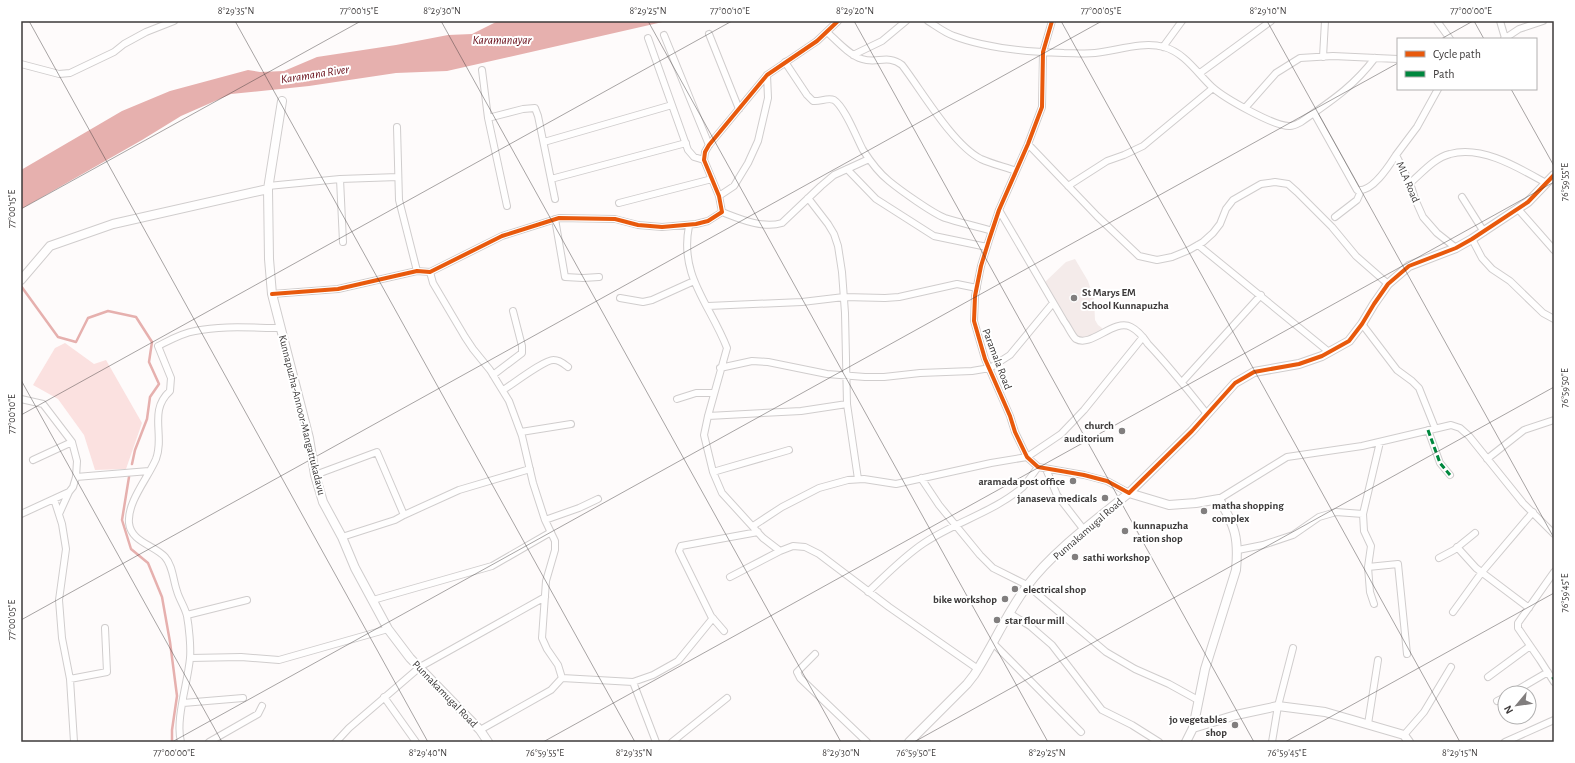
<svg xmlns="http://www.w3.org/2000/svg" width="1575" height="763" font-family="'Alegreya Sans',sans-serif">
	<style>
		.built { fill: #f4ebea }
		.green { fill: #fbe1e0 }
		.water { fill: #e6b0ae }
		.lines { fill: none; stroke-linecap: round; stroke-linejoin: round }
		.stream { stroke: #e6b0ae; stroke-width: 2.5 }
		.minor-casing { stroke: #d0cdcd; stroke-width: 8 }
		.tertiary-casing { stroke: #d0cdcd; stroke-width: 10 }
		.minor { stroke: #fffefe; stroke-width: 6 }
		.tertiary { stroke: #fffefe; stroke-width: 8 }
		.quiet { stroke: #00873e; stroke-width: 3; stroke-dasharray: 6 3; stroke-linecap: butt }
		.cycleway-casing { stroke: #fff; stroke-width: 6 }
		.cycleway { stroke: #e8590c; stroke-width: 4 }
		.ticks { fill: none; stroke: #3d3a3a; stroke-width: 1; stroke-opacity: 0.45 }
		.poi-dot { fill: #817e7e; stroke: #fff; stroke-width: 1.5 }
		.labels { text-anchor: middle; dominant-baseline: central; stroke-width: 4; stroke-linejoin: round; paint-order: stroke }
		.street-label { font-size: 11px; fill: #3d3a3a; stroke: #fff }
		.poi-label { font-size: 11px; font-weight: bold; fill: #3d3a3a; stroke: #fff; text-anchor: start }
		.water-label { font-size: 12px; font-style: italic; fill: #670c17; stroke: #fff }
		.neatline { fill: none; stroke: #3d3a3a; stroke-width: 1.5 }
		.ticks-label { font-size: 10px; text-anchor: middle; fill: #3d3a3a }
	</style>
	<rect width="100%" height="100%" fill="#fefbfb"/>
	<path class="built" d="M1075,259L1088,281L1094,299L1095,320L1098,325L1102,328V331L1085,338L1077,337L1045,282L1066,262Z"/>
	<path class="green" d="M65,343L94,364L106,360L142,423L126,469L95,470L84,435L58,399L33,385L55,348Z"/>
	<path class="water" d="M498,21H667L447,71L396,73L309,86L231,94L181,116L142,140L21,209V170L122,111L170,91L248,70L260,72L284,71L317,57L396,45L448,35L472,34Z"/>
	<g class="lines">
		<path class="stream" d="M21,286L58,337L76,342L88,318L108,311L136,317L152,342L149,362L159,384L150,397L147,419L135,450L132,464
			M129,477L122,520L131,549L148,563L162,597L170,642L177,696L172,730V742"/>
		<defs>
			<path id="minor" d="M928,21C936,26 945,33 954,36C988,49 1028,52 1064,53C1074,53 1085,54 1095,53C1116,51 1142,41 1164,47C1185,53 1197,73 1212,87C1224,98 1275,127 1290,126C1294,126 1297,124 1301,122C1331,101 1353,87 1375,58
				M1052,21L1043,52L1042,107L1028,144L999,210L989,240L981,266L975,296L974,321L985,359L1010,416L1015,432L1027,457L1038,467L1084,475L1107,481L1129,493
				M1437,21L1450,39
				M1500,21L1505,38
				M827,32C837,41 849,55 862,59C877,64 888,54 902,65C922,91 953,145 981,159C992,164 1005,167 1016,171
				M709,34L739,109
				M664,35L709,145
				M648,38L688,150L694,157L704,160
				M1504,39L1519,29L1543,21
				M1163,47L1182,21
				M853,55L882,41L906,21
				M1323,57L1325,21
				M785,62L807,95L813,101C820,102 828,97 834,100C845,107 857,139 863,150C870,161 879,173 889,181C900,190 932,213 945,218C960,223 977,226 992,231
				M21,64L59,74L70,73L114,52L124,44L146,32L174,21
				M482,70L488,118L507,206
				M1200,73L1271,21
				M1438,89L1417,127L1396,155L1410,183L1415,199L1423,217L1437,233L1456,248
				M1245,108L1276,73L1300,58L1333,56L1398,59
				M1314,113L1357,190C1372,193 1389,166 1396,155
				M488,118L523,109L535,108L538,116L555,199
				M397,127L399,200L417,271
				M544,142L672,105
				M1028,144L1097,216L1139,256L1157,260L1172,257L1189,250L1203,242L1213,233L1220,224L1226,209L1233,200L1261,184L1275,182L1288,184L1297,192L1332,227L1356,256L1388,284
				M847,169L876,199L934,236L987,247
				M340,179L398,177
				M551,179L686,143
				M1410,183C1422,173 1434,158 1450,154C1482,145 1519,168 1546,183
				M268,186L340,179L343,242
				M1068,186L1107,161L1124,155L1143,146L1213,88
				M719,196L734,186L748,163L758,141L768,98L767,75
				M1462,197L1484,232
				M808,198L828,224L834,234L838,246L842,272L845,313L847,404L858,479
				M619,203L712,179
				M1518,209L1554,250
				M999,210L1064,321C1068,326 1072,336 1076,339C1091,348 1114,318 1131,327C1137,330 1144,338 1148,344C1169,366 1188,390 1207,414
				M722,212C740,219 763,229 782,223L821,186L834,175L869,159
				M1335,217L1357,200L1361,191
				M555,219L565,277L583,278L599,277
				M689,226C679,276 710,304 727,348L708,416L704,435L713,472L722,493L763,538L780,551L793,546L805,547L819,554L889,607L978,669
				M1472,239L1482,258L1492,269L1510,281L1543,313L1554,319
				M1198,245L1329,352
				M430,272L433,283L465,337L473,349L490,370L509,401L522,436L533,483L545,520L555,541V550L546,581L542,638L547,649L558,665L562,678L551,690L480,730
				M272,294L338,289L417,271L430,272L502,236L559,218L615,219L638,225L662,227L696,224L708,221L722,212L719,196L704,160L705,152L709,145L767,75L817,41L838,21
				M620,298L643,302L652,300L694,281
				M708,306L802,302L844,297L885,298L899,297L957,284L977,288
				M1362,324L1397,370L1412,381L1419,388L1435,428
				M720,368L752,361L768,362L827,374L865,377H884L920,373L972,371L990,368L1010,355L1053,303
				M493,375L522,353V346L513,311
				M1182,382L1261,295
				M503,390C513,384 545,359 554,360C560,360 564,364 568,367
				M21,399L43,404L72,442L77,461L76,477L149,471
				M677,399L696,393H714
				M708,416L801,411L847,404
				M1428,430L1440,463L1450,475
				M521,432L571,424
				M1487,459L1524,430L1554,420
				M33,460L72,442
				M1046,469L1057,495L1084,530
				M713,472L789,450
				M315,475L377,452L404,515L459,490L530,469
				M921,478L939,505L980,555L993,568L1027,585L1106,652L1135,669L1169,684L1198,700
				M54,499L62,524L66,549L59,600L62,638L70,679L74,742
				M1219,499L1287,457L1362,446L1451,425L1460,428L1469,436L1523,503L1554,534
				M21,514L69,492L73,487L76,477
				M59,514L69,492
				M545,520L579,508L598,499
				M753,526L782,507L819,488L848,480L864,479L896,484L991,463L1027,457L1061,434L1084,410L1143,337
				M342,537L395,520L404,515
				M1457,547L1476,568L1529,608
				M1238,550L1263,545L1293,535L1319,517L1336,512L1363,514
				M1439,558L1454,550L1475,533
				M1368,567L1398,564L1407,654
				M1554,572L1518,623V628L1540,660L1554,682
				M730,577L780,551
				M868,592C886,575 903,557 924,543C955,522 994,512 1023,487C1028,481 1033,474 1038,467
				M373,600L492,566L551,532
				M1374,604L1370,592L1368,567L1371,546L1364,531L1363,514L1380,442
				M1453,612L1482,572L1533,512
				M1009,613L1030,626L1052,645L1102,710L1132,725L1159,742
				M187,615L247,600
				M724,631L711,616L679,551L681,546L758,532
				M993,643L1081,732
				M815,654L797,672L800,678L867,742
				M190,658L241,657L279,660L388,629
				M1488,677L1530,646
				M562,678L633,682L653,675L678,661L713,618
				M70,679L107,672L105,628
				M633,682L656,742
				M1512,693L1548,672
				M384,697L416,742
				M1497,701L1505,697
				M183,703L243,698
				M1368,724L1378,660
				M1404,735L1424,712L1451,667
				M181,742C175,720 188,682 190,658C191,647 189,627 187,616C185,607 179,599 177,591C173,580 173,566 165,557C154,545 131,542 129,523C127,502 148,478 156,459C165,435 148,411 170,391L171,378L158,346C170,340 182,333 195,331C223,325 253,328 281,328
				M209,742L258,714L262,706
				M336,742L349,728L420,667L545,597
				M672,742L727,698
				M1272,742L1278,706L1293,648
				M1505,742L1554,720"/>
			<path id="tertiary" d="M282,101L268,189L269,259L272,294L309,438L315,475L323,502L342,537L355,568L388,629L410,658L480,730L488,742
				M21,280L50,246L113,224L268,189
				M1129,493L1192,431L1235,383L1254,372L1299,364L1322,356L1349,341L1362,324L1374,304L1388,284L1409,266L1456,248L1472,239L1528,202L1554,175
				M1193,728L1236,715L1278,706L1325,712L1404,735L1409,742
				M909,742L967,684L974,675C993,646 1006,614 1027,586C1052,552 1096,520 1129,493L1169,505L1196,503L1219,499C1235,526 1239,538 1236,570L1205,669L1193,728L1186,742"/>
		</defs>
		<use href="#minor" class="minor-casing"/>
		<use href="#tertiary" class="tertiary-casing"/>
		<use href="#minor" class="minor"/>
		<use href="#tertiary" class="tertiary"/>
		<path class="quiet" d="M1428,430L1440,463L1450,475
			M1552,679L1554,678"/>
		<defs>
			<path id="cycleway" d="M1052,21L1043,52L1042,107L1028,144L999,210L989,240L981,266L975,296L974,321L985,359L1010,416L1015,432L1027,457L1038,467L1084,475L1107,481L1129,493L1192,431L1235,383L1254,372L1299,364L1322,356L1349,341L1362,324L1374,304L1388,284L1409,266L1456,248L1472,239L1528,202L1554,175
				M272,294L338,289L417,271L430,272L502,236L559,218L615,219L638,225L662,227L696,224L708,221L722,212L719,196L704,160L705,152L709,145L767,75L817,41L838,21"/>
		</defs>
		<use href="#cycleway" class="cycleway-casing"/>
		<use href="#cycleway" class="cycleway"/>
	</g>
	<path class="ticks" d="M29,21L428,742M235,21L635,742M441,21L841,742M648,21L1048,742M854,21L1254,742M1061,21L1460,742M1267,21L1554,538M1474,21L1484,39M1441,39L1473,21M1511,89L1554,166M21,209L361,21M21,380L222,742M21,415L732,21M21,620L1102,21M172,742L1398,63M543,742L1554,182M914,742L1554,387M1285,742L1554,593"/>
	<g class="poi-dot">
		<circle cx="1074" cy="298" r="4"/>
		<circle cx="1122" cy="431" r="4"/>
		<circle cx="1073" cy="481" r="4"/>
		<circle cx="1105" cy="498" r="4"/>
		<circle cx="1204" cy="511" r="4"/>
		<circle cx="1125" cy="531" r="4"/>
		<circle cx="1075" cy="557" r="4"/>
		<circle cx="1015" cy="589" r="4"/>
		<circle cx="1005" cy="599" r="4"/>
		<circle cx="997" cy="620" r="4"/>
		<circle cx="1235" cy="725" r="4"/>
	</g>
	<g class="labels">
		<g class="street-label">
			<text transform="translate(1408 182) rotate(67)">MLA Road</text>
			<text transform="translate(997 359) rotate(69)">Paramala Road</text>
			<text transform="translate(302 415) rotate(76)">Kunnapuzha-Annoor-Mangattukadavu</text>
			<text transform="translate(1088 529) rotate(-41)">Punnakamugal Road</text>
			<text transform="translate(445 694) rotate(46)">Punnakamugal Road</text>
		</g>
		<g class="poi-label">
			<text x="1082" y="292">St Marys EM<tspan x="1082" dy="13">School Kunnapuzha</tspan></text>
			<text x="1114" y="425" text-anchor="end">church<tspan x="1114" dy="13">auditorium</tspan></text>
			<text x="1065" y="481" text-anchor="end">aramada post office</text>
			<text x="1097" y="498" text-anchor="end">janaseva medicals</text>
			<text x="1212" y="505">matha shopping<tspan x="1212" dy="13">complex</tspan></text>
			<text x="1133" y="525">kunnapuzha<tspan x="1133" dy="13">ration shop</tspan></text>
			<text x="1083" y="557">sathi workshop</text>
			<text x="1023" y="589">electrical shop</text>
			<text x="997" y="599" text-anchor="end">bike workshop</text>
			<text x="1005" y="620">star flour mill</text>
			<text x="1227" y="719" text-anchor="end">jo vegetables<tspan x="1227" dy="13">shop</tspan></text>
		</g>
		<g class="water-label">
			<text x="502" y="40">Karamanayar</text>
			<text transform="translate(315 74) rotate(-9)">Karamana River</text>
		</g>
	</g>
	<rect width="1575" height="763" fill="none" stroke="#ffffff" stroke-width="44"/>
	<rect x="1397" y="38" width="140" height="52" fill="#ffffff" stroke="#b1b0b0"/>
	<rect x="1405" y="51" width="20" height="6" fill="#e8590c" stroke="#b1b0b0"/>
	<text x="1433" y="58" font-size="12" fill="#3d3a3a">Cycle path</text>
	<rect x="1405" y="71" width="20" height="6" fill="#00873e" stroke="#b1b0b0"/>
	<text x="1433" y="78" font-size="12" fill="#3d3a3a">Path</text>
	<g transform="translate(1517 705) rotate(241)"><circle r="19" fill="#ffffff" stroke="#b1b0b0"/>
	<path d="M0-3L7 15L0 10L-7 15Z" fill="#817e7e"/>
	<text y="-6" font-size="11" font-weight="bold" text-anchor="middle" fill="#3d3a3a">N</text>
	</g>
	<rect x="22" y="22" width="1531" height="719" class="neatline"/>
	<g class="ticks-label">
		<text x="236" y="14">8°29'35"N</text>
		<text x="359" y="14">77°00'15"E</text>
		<text x="442" y="14">8°29'30"N</text>
		<text x="648" y="14">8°29'25"N</text>
		<text x="730" y="14">77°00'10"E</text>
		<text x="855" y="14">8°29'20"N</text>
		<text x="1101" y="14">77°00'05"E</text>
		<text x="1268" y="14">8°29'10"N</text>
		<text x="1471" y="14">77°00'00"E</text>
		<text transform="translate(1564 182) rotate(-90)" y="4">76°59'55"E</text>
		<text transform="translate(11 209) rotate(-90)" y="4">77°00'15"E</text>
		<text transform="translate(1564 388) rotate(-90)" y="4">76°59'50"E</text>
		<text transform="translate(11 414) rotate(-90)" y="4">77°00'10"E</text>
		<text transform="translate(1564 593) rotate(-90)" y="4">76°59'45"E</text>
		<text transform="translate(11 620) rotate(-90)" y="4">77°00'05"E</text>
		<text x="174" y="756">77°00'00"E</text>
		<text x="428" y="756">8°29'40"N</text>
		<text x="545" y="756">76°59'55"E</text>
		<text x="634" y="756">8°29'35"N</text>
		<text x="841" y="756">8°29'30"N</text>
		<text x="916" y="756">76°59'50"E</text>
		<text x="1047" y="756">8°29'25"N</text>
		<text x="1287" y="756">76°59'45"E</text>
		<text x="1460" y="756">8°29'15"N</text>
	</g>
</svg>
